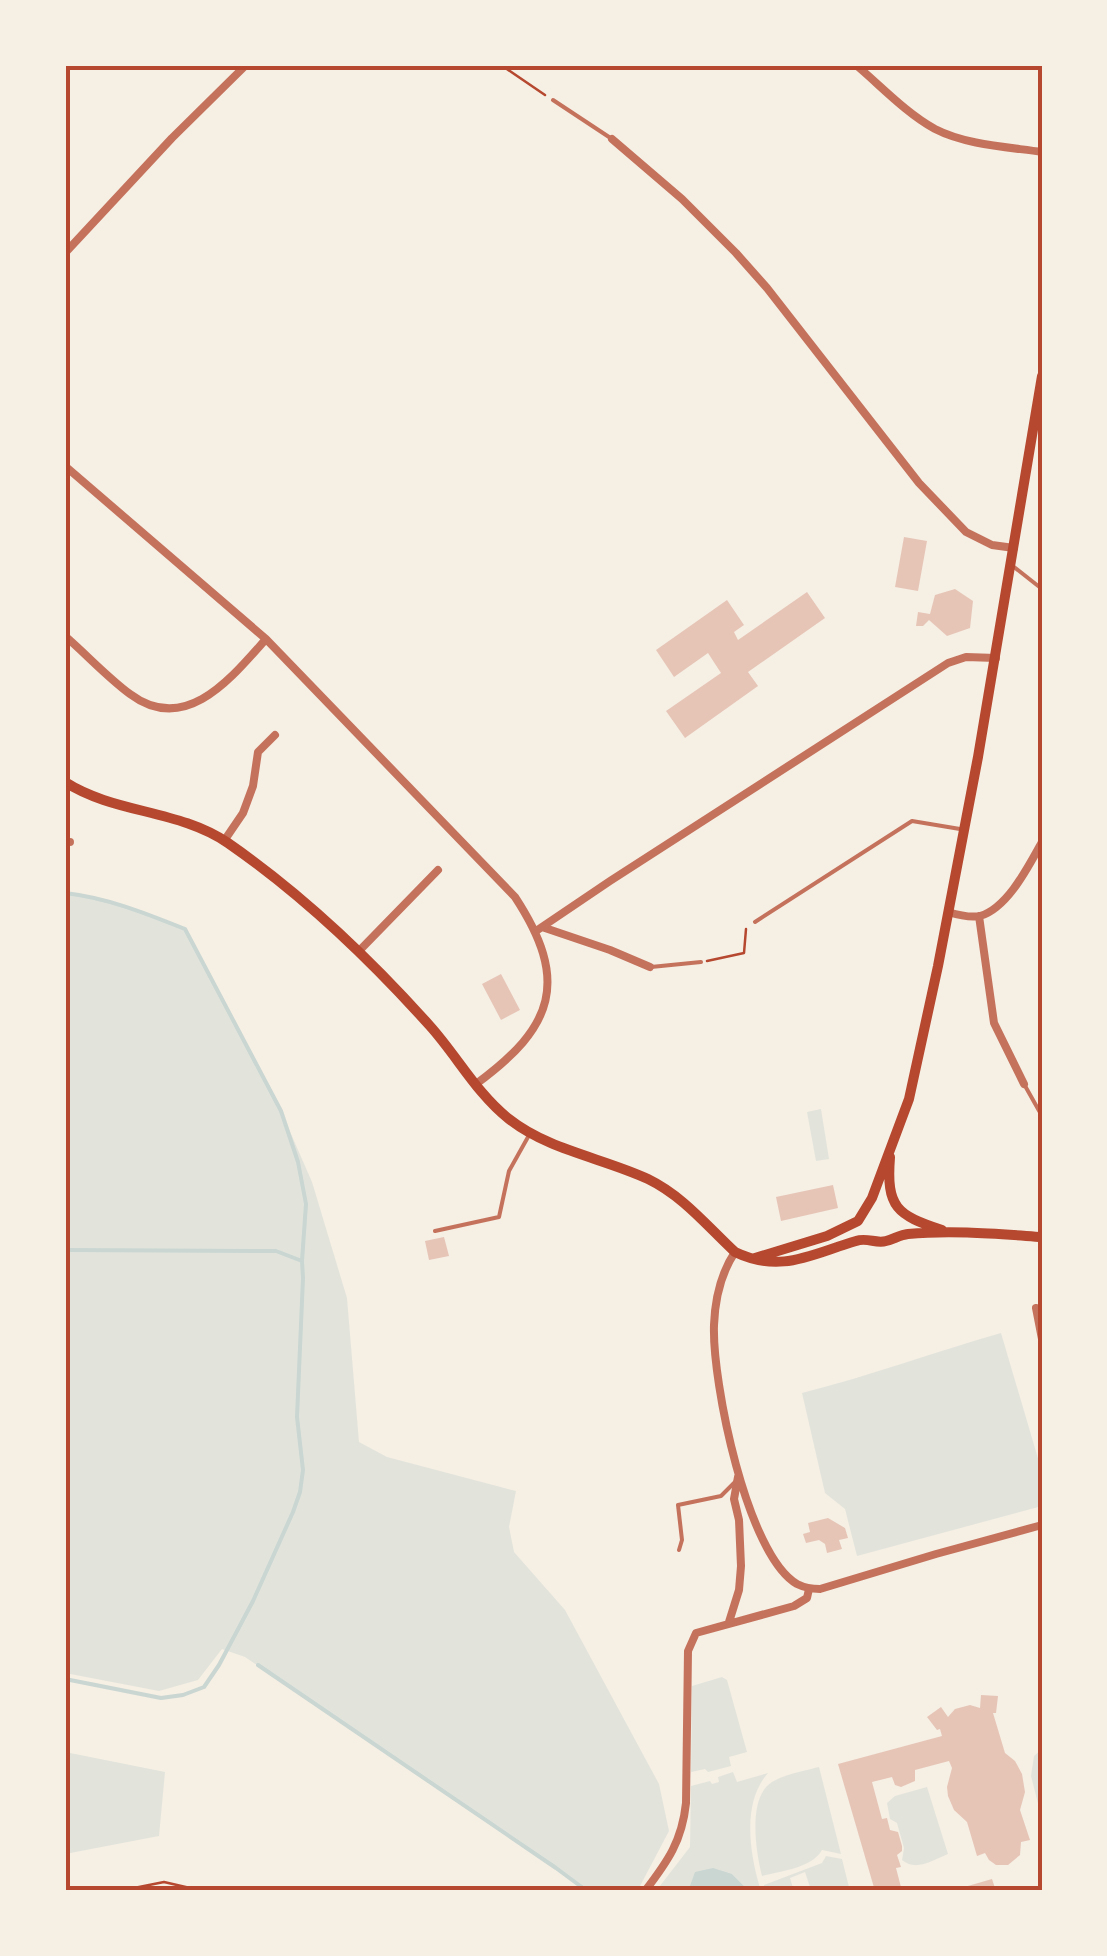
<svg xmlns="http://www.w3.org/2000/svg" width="1107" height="1956" font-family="Commissioner,sans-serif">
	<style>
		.green { fill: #e2e4dc }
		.water { fill: #c9d6d2 }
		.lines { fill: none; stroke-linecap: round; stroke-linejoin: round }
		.stream { stroke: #c9d6d2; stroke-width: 4 }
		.building { fill: #e6c5b7 }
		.path { stroke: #b5482f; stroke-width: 2.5 }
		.service { stroke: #c5725c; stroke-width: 4 }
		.minor { stroke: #c5725c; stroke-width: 8 }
		.secondary { stroke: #b5482f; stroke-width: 10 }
		.neatline { fill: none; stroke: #b5482f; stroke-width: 4 }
	</style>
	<rect width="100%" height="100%" fill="#f6efe4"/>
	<path class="green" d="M65,894C108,898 146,913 185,929L281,1111L312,1182L347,1298L359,1442L387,1457L516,1491L509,1527L514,1552L565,1610L659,1784L669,1831L639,1888L635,1891H586L556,1868L245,1657L222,1649L198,1680L159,1691L65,1673Z
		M821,1109L829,1159L816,1161L807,1112Z
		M1001,1333L1042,1472V1506L857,1556L845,1509L825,1493L802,1393C869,1376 935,1352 1001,1333Z
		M722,1677L727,1680L747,1752L729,1757L731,1766L708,1772L705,1769L691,1772L692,1686Z
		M1042,1749V1819L1031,1776L1034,1756Z
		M65,1752L165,1772L159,1836L65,1854Z
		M819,1767L841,1854L822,1850C812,1868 781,1871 762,1876C756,1852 747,1798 772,1782C785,1774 804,1771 819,1767Z
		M733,1772L737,1782L768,1773C741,1803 750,1856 761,1891H749L732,1874L695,1873L688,1891H656L690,1847L691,1786L710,1781L712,1784L719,1782L718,1777Z
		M927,1787L948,1854C933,1860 916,1872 902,1860L904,1848L897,1823L890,1819L887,1803L895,1796Z
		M826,1856L842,1859L850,1891H800L810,1887L805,1872L790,1878L794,1891H765L764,1885L822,1863Z"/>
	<path class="water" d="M713,1868L732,1874L749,1891H688L695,1872Z"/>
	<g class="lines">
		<path class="stream" d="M65,893C108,898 145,913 185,929L281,1111L298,1162L306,1204L302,1261
			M65,1250L276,1251L302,1261L303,1278L297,1417L303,1470L300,1492L293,1512L253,1601L219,1665L204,1687L183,1695L161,1698L65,1679
			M258,1665L556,1868L587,1891"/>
	</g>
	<path class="building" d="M904,537L927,541L918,591L895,587Z
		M955,589L973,601L970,628L947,636L929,620L923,626H916L918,612L930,614L935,595Z
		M807,592L825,618L748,672L758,686L685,738L666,711L721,673L708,653L674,677L656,650L727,600L744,625L734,632L738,640Z
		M501,974L520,1010L501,1020L482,984Z
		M833,1185L838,1208L781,1221L776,1197Z
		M444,1237L449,1256L429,1260L425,1241Z
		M828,1518L845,1528L848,1538L839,1540L842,1549L827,1553L825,1544L819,1540L806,1543L803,1534L810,1532L808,1523Z
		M981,1695L998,1696L996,1713H993L1005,1753L1015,1761L1022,1774L1025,1792L1020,1810L1030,1840L1021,1842L1020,1855L1008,1865H996L989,1860L985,1853L977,1856L967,1822L954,1810L948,1796L947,1787L952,1768L949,1761L915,1770V1781L901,1787L895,1785L892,1777L872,1782L882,1819L887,1818L890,1830L898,1832L902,1846V1851L897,1855L901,1867L896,1868L902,1891H875L838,1764L942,1736L940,1729L937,1730L927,1717L941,1707L948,1717L955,1709L970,1705L980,1708Z
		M992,1879L996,1891H954V1890Z"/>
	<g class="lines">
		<path class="path" d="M501,65L545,95
			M707,961L744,953L746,929
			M119,1891L164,1882L203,1891"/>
		<path class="service" d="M553,100L612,139
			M1014,567L1042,589
			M755,922L912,821L960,829
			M651,967L701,962
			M1024,1084L1042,1116
			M435,1231L499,1217L509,1171L528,1137
			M679,1550L682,1540L678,1505L721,1496L736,1481"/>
		<path class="minor" d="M856,65C881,86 906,113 935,129C966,145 1008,147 1042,152
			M612,139L682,199L736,253L767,288L919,483L966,532L992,545L1014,548
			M65,253L172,138L246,65
			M65,466L266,639L515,897C570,981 554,1027 476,1084
			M65,636C87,655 107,677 130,694C186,736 232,677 266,639
			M224,841L243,813L253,786L258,752L275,735
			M65,842H70
			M948,912C958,915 970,918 980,916C1008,908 1029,865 1042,842
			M979,916L994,1023L1024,1084
			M542,927L610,950L650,967
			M536,931L610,881L948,663L966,657L996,658
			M359,951L438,870
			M735,1252C721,1273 715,1300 714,1325C712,1382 747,1555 797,1584C805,1588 812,1589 820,1589L936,1554L1042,1525
			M1036,1308L1042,1339
			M729,1622L739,1590L741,1566L739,1520L734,1499L738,1477
			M645,1891C668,1861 682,1841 686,1803L688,1651L696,1633L794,1606L807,1598L809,1589"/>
		<path class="secondary" d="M65,782C115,814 178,809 228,843C303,895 370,959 430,1026C457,1056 477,1094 509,1119C548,1150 603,1158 648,1179C683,1196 707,1226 735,1252C781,1274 811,1254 856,1241C867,1237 876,1244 886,1241C894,1239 900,1235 908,1234C953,1230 997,1234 1042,1237
			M890,1157C886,1208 897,1215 942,1230
			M755,1258L827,1236L858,1221L872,1198L909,1099L938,966L978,757L1042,376"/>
	</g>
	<rect width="1107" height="1956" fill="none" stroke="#f6efe4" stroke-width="135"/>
	<rect x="68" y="68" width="972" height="1820" class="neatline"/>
</svg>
